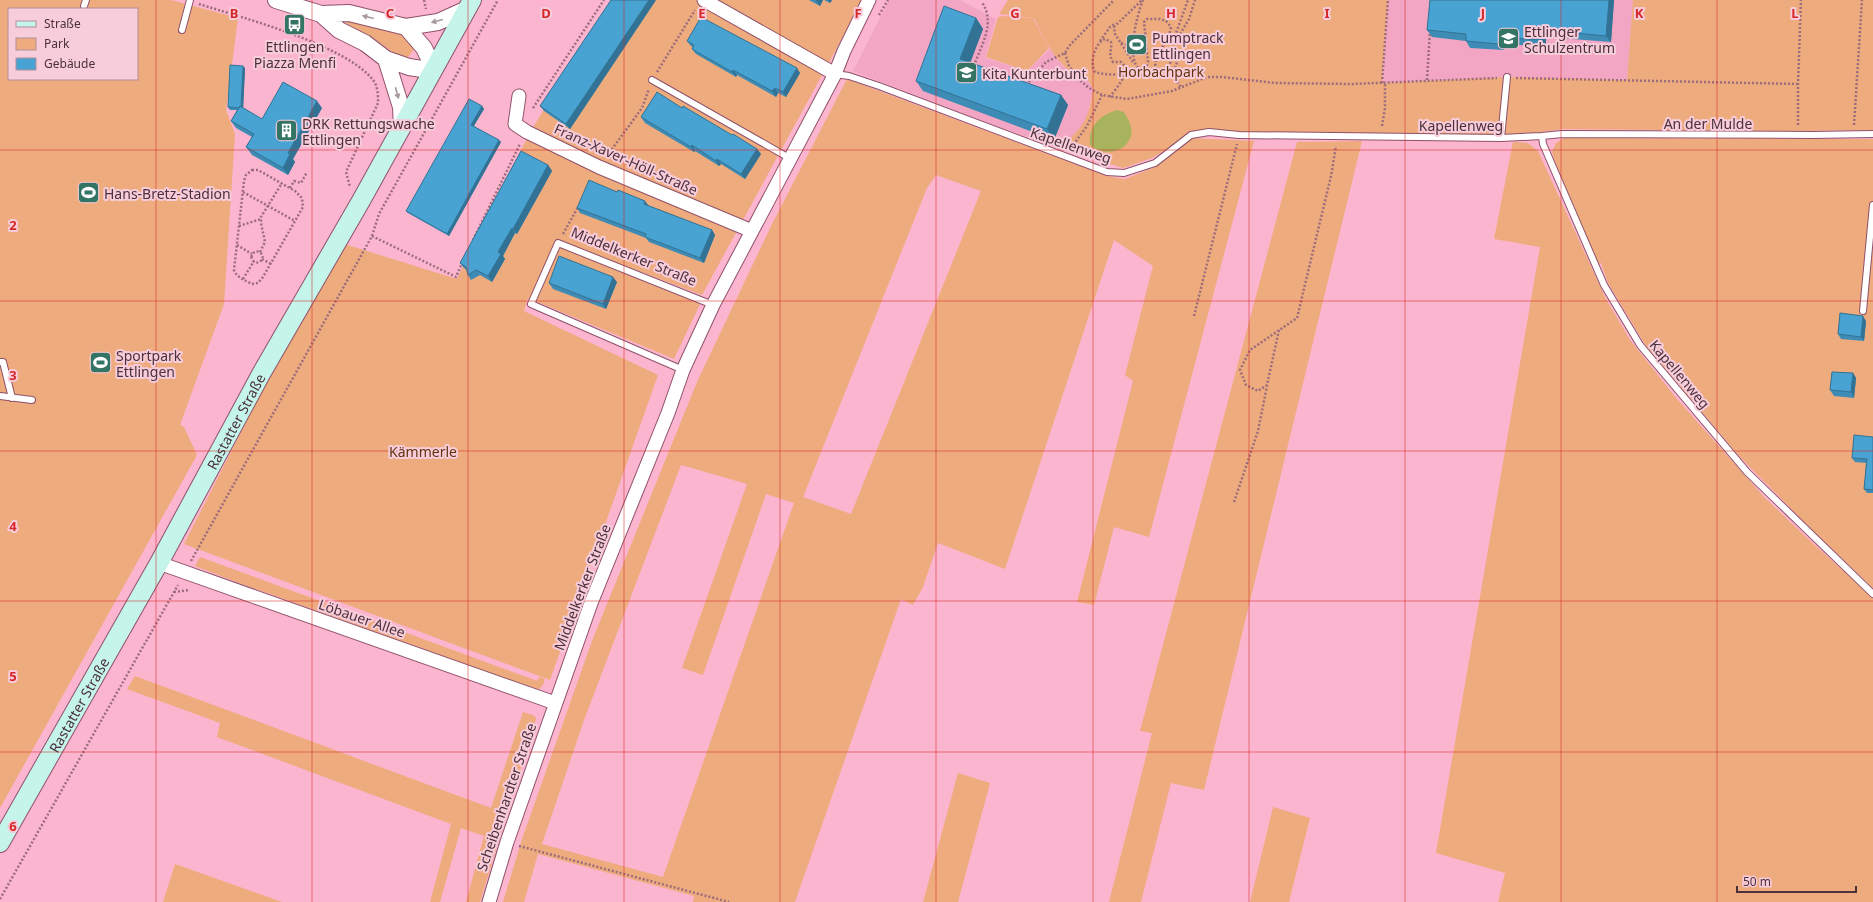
<svg xmlns="http://www.w3.org/2000/svg" width="1873" height="902" font-family="'Noto Sans',sans-serif">
	<style>
		.built { fill: #f2a6c3 }
		.green { fill: #eeab7d; fill-rule: evenodd }
		.water { fill: #a8b35d }
		.lines { fill: none; stroke-linecap: round; stroke-linejoin: round }
		.service-casing { stroke: #8f516a; stroke-width: 8 }
		.minor-casing { stroke: #8f516a; stroke-width: 15 }
		.tertiary-casing { stroke: #8f516a; stroke-width: 18 }
		.secondary-casing { stroke: #8f516a; stroke-width: 20 }
		.path { stroke: #9c6c7d; stroke-width: 2.5; stroke-dasharray: 2 2; stroke-linecap: butt }
		.service { stroke: #fff; stroke-width: 6 }
		.minor { stroke: #fff; stroke-width: 13 }
		.tertiary { stroke: #fff; stroke-width: 16 }
		.secondary { stroke: #c4f4ea; stroke-width: 18 }
		.wall { fill: #3e8cb5 }
		.shaded-wall { fill: #327294 }
		.building { fill: #48a3d3; stroke: #327294 }
		.oneway { fill: #a6989c }
		.grid { fill: none; stroke: #d62828; stroke-width: 1; stroke-opacity: 0.55 }
		.labels { text-anchor: middle; dominant-baseline: central; stroke-width: 4; stroke-linejoin: round; paint-order: stroke }
		.poi-label { font-size: 14px; fill: #4c303a; stroke: #f7ccdb; text-anchor: start }
		.park-label { font-size: 14px; fill: #64340d; stroke: #f7ccdb }
		.street-label { font-size: 14px; fill: #4c303a; stroke: #f7ccdb }
		.grid-label { font-size: 13px; text-anchor: middle; font-weight: bold; fill: #d62828; stroke: #f7ccdb; stroke-width: 4; stroke-linejoin: round; paint-order: stroke }
	</style>
	<rect width="100%" height="100%" fill="#fcb5cf"/>
	<path class="built" d="M889,0H960L996,19L985,58L1027,71L1050,49L1063,66L1087,78L1093,89L1087,117L1075,136L1059,147L1004,129L853,71Z
		M1388,0H1633L1627,80L1507,77L1382,83Z"/>
	<path class="green" d="M0,0H171L238,18L226,110L235,134L224,304L180,425L184,427L197,455L0,808ZM9,9H137V79H9Z
		M611,0H863L702,295L631,268L628,275L700,304L674,359L528,298L524,311L658,375L550,680L184,544L338,242L457,279L480,228L532,129Z
		M1008,0H1388L1382,83L1507,77L1627,80L1633,0H1873V130L1789,131L1562,129L1501,138L1191,135L1152,158L1123,168L1059,147C1083,130 1089,118 1093,89C1087,73 1073,76 1063,65C1050,52 1042,34 1034,18L999,14Z
		M1004,16L1033,18L1049,48L1027,71L986,57L998,17Z
		M343,17L394,30L406,35L416,46L406,60L401,58L373,38L342,21Z
		M847,79L1107,176L1125,179L1155,167L1191,138L1254,141L1149,537L1114,527L1094,605L1077,602L1133,381L1125,375L1153,266L1114,240L1005,569L938,543L923,587L913,605L901,599L795,902H693L694,896L538,854L524,902H503L522,839L592,641L697,382L772,224ZM936,175L981,191L851,514L803,497L927,188ZM681,465L747,484L682,668L703,675L766,494L794,503L663,877L542,844L584,720Z
		M1564,138L1873,139V588L1811,529L1739,456L1646,346L1608,283L1601,263L1598,264L1554,159L1552,152L1556,143Z
		M1362,141L1204,790L1171,783L1141,902H1109L1152,733L1140,731L1297,142Z
		M1513,142L1528,143L1538,151L1605,297L1630,340L1677,399L1764,497L1806,537L1873,598V902H1498L1505,873L1436,853L1540,247L1494,239Z
		M200,557L537,681L539,677L545,679L543,685L538,690L239,583L195,566Z
		M135,676L491,808L523,712L535,716L536,719L480,902H466L484,836L461,828L440,902H430L451,824L217,737L220,723L127,689Z
		M958,773L990,783L958,902H923Z
		M1273,807L1310,818L1289,902H1250Z
		M175,864L282,902H163Z"/>
	<path class="water" d="M1117,110L1124,112C1128,119 1133,127 1131,136C1125,154 1103,156 1090,145C1088,126 1100,115 1117,110Z"/>
	<g class="lines">
		<defs>
			<path id="service" d="M84,6L86,0
				M182,30L190,0
				M835,74L849,76L879,86L1107,172L1124,173L1155,163L1191,135L1209,132L1239,135L1501,138L1542,136L1562,134L1812,135L1873,134
				M652,80L791,159
				M1542,136L1543,144L1604,285L1640,345L1747,472L1873,594
				M1501,138L1507,77
				M1863,311L1873,205
				M0,362H3L12,398
				M683,370L531,304L558,243L713,305
				M0,396L32,400"/>
			<path id="minor" d="M704,0L835,74
				M519,96L515,124L527,132L599,167L752,231
				M159,563L555,703
				M489,902L507,842L591,603L668,413L683,370L713,305L835,74L844,51L869,0"/>
			<path id="tertiary" d="M276,0L321,14L349,13L406,27L438,22L467,9
				M321,14L339,30L365,43L386,59L409,67L422,69H434L424,48L406,27
				M386,59L401,107L402,128"/>
			<g id="secondary">
				<path id="s1" d="M0,843L159,563L261,374L362,199L472,0"/>
			</g>
		</defs>
		<use href="#service" class="service-casing"/>
		<use href="#minor" class="minor-casing"/>
		<use href="#tertiary" class="tertiary-casing"/>
		<use href="#secondary" class="secondary-casing"/>
		<path class="path" d="M424,0L426,9
			M1143,0C1137,15 1126,57 1139,69L1146,67L1148,62L1144,22L1147,19H1160L1166,21L1171,27C1169,41 1157,51 1155,66L1159,72L1167,69L1170,64L1176,33L1188,0
			M199,4C243,18 346,45 373,80C378,86 378,95 378,103L346,172L350,187
			M879,15L888,0
			M1100,41L1110,27L1116,23
			M1176,41L1189,19L1195,0
			M1121,43L1129,45L1133,40
			M1065,53L1069,66L1081,81L1089,88L1102,95L1127,99L1172,91L1207,77H1222L1275,83L1352,84L1497,78
			M1133,62L1115,34L1114,27L1142,0
			M974,66C981,45 996,24 982,2
			M657,72L695,10
			M1170,72L1181,87
			M1516,78L1798,84
			M1427,80L1430,30
			M1382,83L1388,0
			M1026,85L1046,62L1065,53L1069,46L1114,0
			M1110,97C1116,88 1133,71 1121,62H1113C1108,54 1112,51 1111,42L1105,39C1095,43 1089,63 1095,72C1108,76 1122,74 1135,75C1149,75 1178,81 1177,58C1177,54 1175,49 1175,46
			M533,108L604,0
			M1798,125V84L1801,0
			M1854,125L1862,0
			M1382,126L1385,108V83
			M1071,148L1087,126L1102,95
			M607,156L642,108L649,89
			M252,170H258L295,191L302,198L303,207L263,277L258,283L252,284C245,280 237,278 234,270L244,181L246,175Z
			M290,188L294,181L301,183L307,172
			M243,192L295,221
			M239,226L261,219
			M563,234L578,207
			M372,236L456,277L462,263
			M473,240L520,144
			M237,245L252,254
			M251.5 257a5.5 5.5 0 1 1 11 0a5.5 5.5 0 1 1-11 0Z
			M260,252L265,242L261,223V217L282,183
			M262,259L271,264
			M243,279L254,261
			M1194,316L1237,144
			M1279,330L1267,385L1258,391L1246,385L1240,370L1250,350L1297,318L1331,176L1336,146
			M1234,502L1258,431L1267,386
			M191,561L372,236L379,214L498,0
			M174,592L190,590
			M519,846L729,902
			M0,899L178,585"/>
		<use href="#service" class="service"/>
		<use href="#minor" class="minor"/>
		<use href="#tertiary" class="tertiary"/>
		<use href="#secondary" class="secondary"/>
	</g>
	<path class="wall" d="M656,0L570,129L544,111L540,106Z
		M809,0H823L820,6Z
		M824,0H832L830,3Z
		M1430,0H1614L1611,42L1546,37V47L1505,44L1504,50L1470,48L1466,41L1432,37L1427,30Z
		M976,18L983,29L970,62L1061,95L1068,105L1054,140L923,91L916,81Z
		M687,41L800,73L786,97L778,93L776,97L737,75L736,77L696,54L692,49L693,47L691,46Z
		M245,68L243,108L262,119L322,108L293,159L295,162L288,175L252,155L246,147L252,137L236,128L231,121L237,110H230L228,107Z
		M482,106L484,109L474,126L501,142L449,236L408,213L406,211Z
		M641,117L732,135L757,149L761,154L745,179L721,164L719,166L695,151L694,152L645,123Z
		M548,165L552,171L517,234L515,233L503,256L505,259L492,282L480,275L471,280L468,275L467,270L464,268L460,263Z
		M649,206L712,230L715,235L704,263L649,242L646,238L580,213L577,208Z
		M617,282L606,309L553,289L549,283Z
		M1866,321L1864,341L1841,339L1838,334Z
		M1853,373L1856,378L1854,398L1834,396L1830,390Z
		M1873,437V493H1867L1864,489L1866,463L1855,462L1852,458Z"/>
	<path class="shaded-wall" d="M649,0H656L570,129L566,124Z
		M816,0H823L820,6L816,1Z
		M828,0H832L830,3Z
		M1609,0H1614L1611,42L1606,36Z
		M976,18L983,29L968,69L960,59Z
		M1542,30L1546,37V47L1541,40Z
		M1500,37L1505,44L1504,50L1499,44Z
		M243,66L245,68L243,111L241,108Z
		M797,68L800,73L786,97L783,92Z
		M733,70L737,75L736,77L732,72Z
		M775,88L778,93L776,97L772,91Z
		M1061,95L1068,105L1054,140L1047,129Z
		M317,101L322,108L293,159L295,162L288,175L283,168L288,153Z
		M482,106L484,109L473,127L471,125Z
		M499,140L501,142L449,236L447,234Z
		M692,145L695,151L694,152L691,147Z
		M757,149L761,154L745,179L741,174Z
		M717,159L721,164L719,166L716,161Z
		M548,165L552,171L517,234L513,229Z
		M645,201L649,206L644,204Z
		M512,228L515,233L503,256L505,259L492,282L488,276L498,252Z
		M712,230L715,235L704,263L700,258Z
		M613,277L617,282L606,309L603,304Z
		M1863,316L1866,321L1864,341L1861,337Z
		M1853,373L1856,378L1854,398L1851,392Z"/>
	<path class="building" d="M611,0H649L566,124L540,106Z
		M1430,0H1609L1606,36L1542,30L1541,40L1500,37L1499,44L1466,41V34L1427,30Z
		M944,6L976,18L960,59L1061,95L1047,129L916,81Z
		M701,17L797,68L783,92L775,88L772,91L733,70L732,72L692,49L694,45L687,41Z
		M230,65L243,66L241,107L240,106L239,108L228,107Z
		M283,82L317,101L288,153L290,154L283,168L246,147L254,134L231,121L240,106L262,119Z
		M657,92L682,108L683,106L732,135L733,134L757,149L741,174L717,159L716,161L692,145L691,147L641,117Z
		M469,99L482,106L471,125L499,140L447,234L406,211Z
		M521,151L548,165L513,229L512,228L498,252L501,254L488,276L476,270L468,275L466,267L460,263Z
		M589,180L617,192L618,190L645,201L644,204L712,230L700,258L645,237L646,234L577,208Z
		M559,256L613,277L603,304L549,283Z
		M1840,313L1863,316L1861,337L1838,334Z
		M1832,372L1853,373L1851,392L1830,390Z
		M1854,435L1873,437V490L1864,489L1867,459L1852,458Z"/>
	<defs><path id="oneway-solid" d="M-6-.8H1V-3.2L6.5 0L1 3.2V.8H-6Z"/></defs>
	<g class="oneway">
		<use href="#oneway-solid" transform="translate(368 17) rotate(-166)"/>
		<use href="#oneway-solid" transform="translate(437 21) rotate(165)"/>
		<use href="#oneway-solid" transform="translate(397 93) rotate(75)"/>
	</g>
	<path class="grid" d="M156,0V902M312,0V902M468,0V902M624,0V902M780,0V902M936,0V902M1093,0V902M1249,0V902M1405,0V902M1561,0V902M1717,0V902M0,150H1873M0,301H1873M0,451H1873M0,601H1873M0,752H1873"/>
	<defs>
		<symbol id="bus-square" viewBox="-11 -11 22 22"><rect x="-9" y="-9" width="18" height="18" rx="4" fill="#337464" stroke="#f7ccdb"/><path d="M-5-6H5V4H4V6H2V4H-2V6H-4V4H-5ZM-3.5-4V0h7V-4ZM-3.5 1.2v1.5H-2V1.2ZM2 1.2v1.5H3.5V1.2Z" fill="#fff"/></symbol>
		<symbol id="school-square" viewBox="-11 -11 22 22"><rect x="-9" y="-9" width="18" height="18" rx="4" fill="#337464" stroke="#f7ccdb"/><path d="M0-5L7-2L0 1L-7-2ZM-4 1L0 2.5L4 1V4Q0 6-4 4Z" fill="#fff"/></symbol>
		<symbol id="stadium-square" viewBox="-11 -11 22 22"><rect x="-9" y="-9" width="18" height="18" rx="4" fill="#337464" stroke="#f7ccdb"/><path d="M0-5a6.5 5 0 1 0 0 10a6.5 5 0 1 0 0-10ZM-3.5-1.8h7v3.6h-7Z" fill="#fff"/></symbol>
		<symbol id="building-square" viewBox="-11 -11 22 22"><rect x="-9" y="-9" width="18" height="18" rx="4" fill="#337464" stroke="#f7ccdb"/><path d="M-4-6H4V6H1V3H-1V6H-4ZM-2.5-4.3h1.7v1.8h-1.7ZM.8-4.3h1.7v1.8H.8ZM-2.5-1h1.7V.8h-1.7ZM.8-1h1.7V.8H.8Z" fill="#fff"/></symbol>
	</defs>
	<g fill-rule="evenodd">
		<use href="#bus-square" x="282" y="12" width="25" height="25"/>
		<use href="#school-square" x="1496" y="26" width="25" height="25"/>
		<use href="#stadium-square" x="1124" y="32" width="25" height="25"/>
		<use href="#school-square" x="954" y="60" width="25" height="25"/>
		<use href="#building-square" x="274" y="118" width="25" height="25"/>
		<use href="#stadium-square" x="76" y="180" width="25" height="25"/>
		<use href="#stadium-square" x="88" y="350" width="25" height="25"/>
	</g>
	<g class="labels">
		<g class="poi-label">
			<text x="1524" y="31">Ettlinger<tspan x="1524" dy="16">Schulzentrum</tspan></text>
			<text x="1152" y="37">Pumptrack<tspan x="1152" dy="16">Ettlingen</tspan></text>
			<text x="295" y="46" text-anchor="middle">Ettlingen<tspan x="295" dy="16">Piazza Menfi</tspan></text>
			<text x="982" y="73">Kita Kunterbunt</text>
			<text x="302" y="123">DRK Rettungswache<tspan x="302" dy="16">Ettlingen</tspan></text>
			<text x="104" y="193">Hans-Bretz-Stadion</text>
			<text x="116" y="355">Sportpark<tspan x="116" dy="16">Ettlingen</tspan></text>
		</g>
		<g class="park-label">
			<text x="1161" y="71">Horbachpark</text>
			<text x="423" y="451">Kämmerle</text>
		</g>
		<g class="street-label">
			<text x="1708" y="123">An der Mulde</text>
			<text x="1461" y="125">Kapellenweg</text>
			<text transform="translate(1071 145) rotate(19)">Kapellenweg</text>
			<text transform="translate(626 159) rotate(24)">Franz-Xaver-Höll-Straße</text>
			<text transform="translate(634 256) rotate(22)">Middelkerker Straße</text>
			<text transform="translate(1680 374) rotate(50)">Kapellenweg</text>
			<text stroke="none"><textPath href="#s1" startOffset="483">Rastatter Straße</textPath></text>
			<text transform="translate(582 587) rotate(-69)">Middelkerker Straße</text>
			<text transform="translate(362 618) rotate(19)">Löbauer Allee</text>
			<text stroke="none"><textPath href="#s1" startOffset="159">Rastatter Straße</textPath></text>
			<text transform="translate(506 797) rotate(-71)">Scheibenhardter Straße</text>
		</g>
	</g>
	<g class="grid-label">
		<text x="234" y="18">B</text>
		<text x="390" y="18">C</text>
		<text x="546" y="18">D</text>
		<text x="702" y="18">E</text>
		<text x="858" y="18">F</text>
		<text x="1015" y="18">G</text>
		<text x="1171" y="18">H</text>
		<text x="1327" y="18">I</text>
		<text x="1483" y="18">J</text>
		<text x="1639" y="18">K</text>
		<text x="1795" y="18">L</text>
		<text x="13" y="230">2</text>
		<text x="13" y="380">3</text>
		<text x="13" y="531">4</text>
		<text x="13" y="681">5</text>
		<text x="13" y="831">6</text>
	</g>
	<rect x="8" y="8" width="130" height="72" fill="#f7ccdb" stroke="#b38e9b"/>
	<rect x="16" y="21" width="20" height="6" fill="#c4f4ea" stroke="#b38e9b"/>
	<text x="44" y="28" font-size="12" fill="#4c303a">Straße</text>
	<rect x="16" y="38" width="20" height="12" fill="#eeab7d" stroke="#b38e9b"/>
	<text x="44" y="48" font-size="12" fill="#4c303a">Park</text>
	<rect x="16" y="58" width="20" height="12" fill="#48a3d3" stroke="#b38e9b"/>
	<text x="44" y="68" font-size="12" fill="#4c303a">Gebäude</text>
	<path d="M1737 886v6h119v-6" fill="none" stroke="#4c303a" stroke-width="2"/>
	<text x="1743" y="886" font-size="12" fill="#4c303a" stroke="#f7ccdb" stroke-width="3" paint-order="stroke">50 m</text>
</svg>
